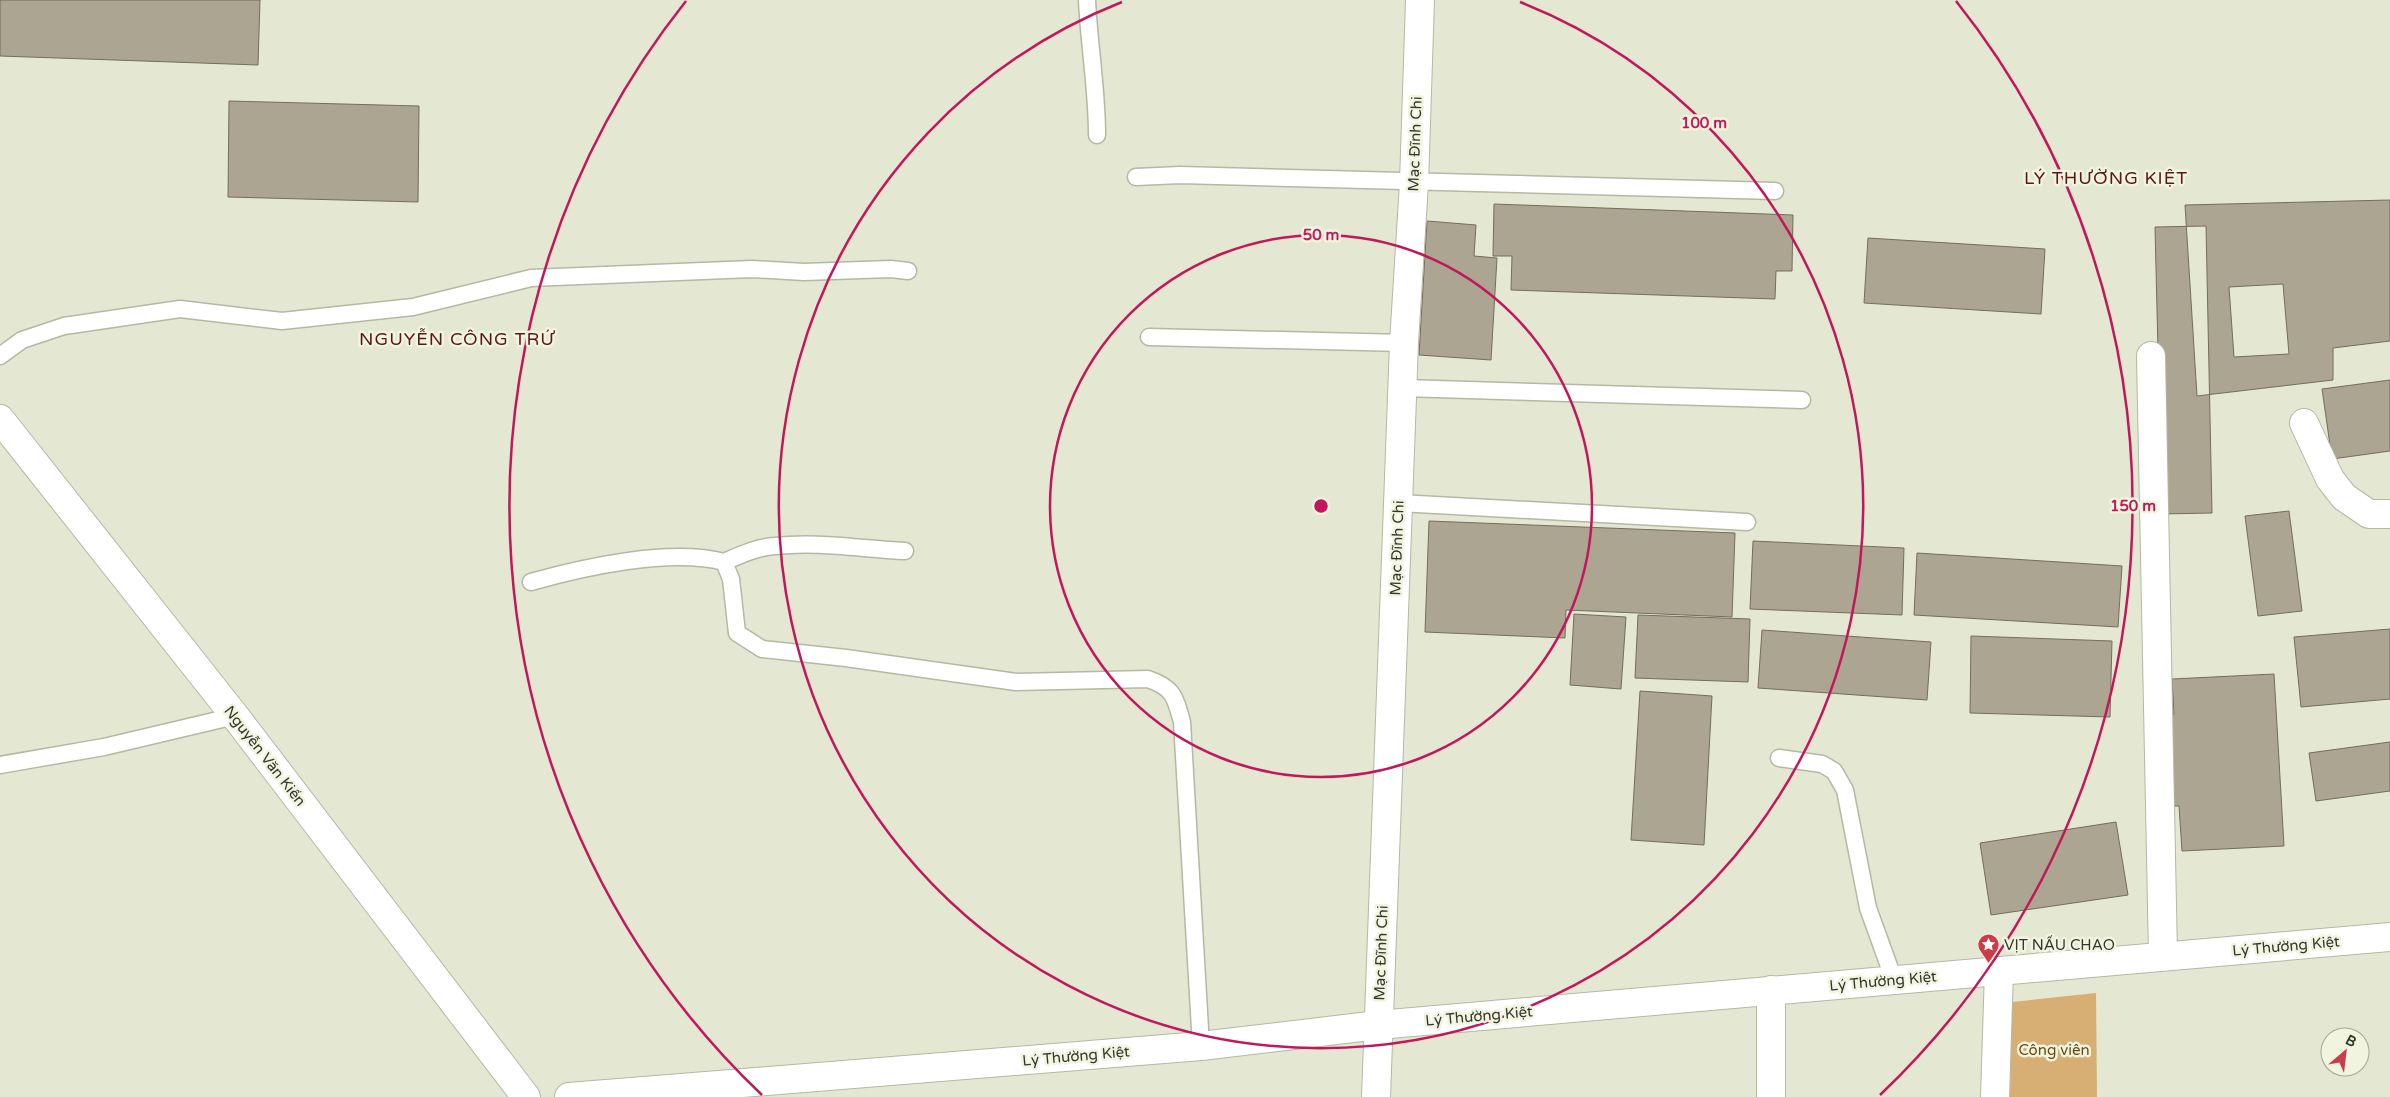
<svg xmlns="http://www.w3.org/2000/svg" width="2390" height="1097" font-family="'Varela Round',sans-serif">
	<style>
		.green { fill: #d7af75 }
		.building { fill: #aba591; stroke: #736e5b; fill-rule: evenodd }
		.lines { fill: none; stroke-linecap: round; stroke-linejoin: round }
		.service-casing { stroke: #b5b8a3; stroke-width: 19 }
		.minor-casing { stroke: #b5b8a3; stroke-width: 30 }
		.secondary-casing { stroke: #b5b8a3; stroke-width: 30 }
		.service { stroke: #fff; stroke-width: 16 }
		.minor { stroke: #fff; stroke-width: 28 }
		.secondary { stroke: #fff; stroke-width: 28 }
		.ring { fill: none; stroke: #c2185b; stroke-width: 2.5 }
		.labels { text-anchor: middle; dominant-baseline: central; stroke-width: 5; stroke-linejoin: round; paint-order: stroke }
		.street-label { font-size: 15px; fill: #34362d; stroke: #f1f4de }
		.poi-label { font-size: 15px; fill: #34362d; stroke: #f1f4de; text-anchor: start }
		.park-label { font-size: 15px; fill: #6a4913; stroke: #f1f4de }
		.quarter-label { font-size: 18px; letter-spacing: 1px; fill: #5b151d; stroke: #f1f4de }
		.centre { fill: #c2185b; stroke: #f1f4de; stroke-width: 2.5 }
		.ring-label { font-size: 15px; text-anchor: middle; font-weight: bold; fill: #c2185b; stroke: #f1f4de; stroke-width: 5; stroke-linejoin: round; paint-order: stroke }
	</style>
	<rect width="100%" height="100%" fill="#e4e7d1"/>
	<path class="green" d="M2096,993L2097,1097H2010L2012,1002Z"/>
	<path class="building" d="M0,0H260L258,65L0,56Z
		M229,101L419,106L418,202L228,197Z
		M2390,200V341L2333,348V380L2197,396L2185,205ZM2283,284L2289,354L2234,357L2229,287Z
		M1494,204L1793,215L1792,271H1776L1775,299L1511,290L1512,256H1493Z
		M1427,221L1476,225L1474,256L1497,258L1491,360L1419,355Z
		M2206,226L2212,513L2162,514L2155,227Z
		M1868,238L2045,249L2041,314L1864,303Z
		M2390,380V451L2332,459L2322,389Z
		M2289,511L2302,611L2258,616L2245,516Z
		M1429,521L1735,533L1732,617L1566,610L1565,638L1425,632Z
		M1753,541L1904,548L1902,615L1750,609Z
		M1917,553L2122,566L2118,627L1914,615Z
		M1574,614L1626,617L1621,689L1570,685Z
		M1638,615L1750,619L1748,682L1635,678Z
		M2390,629V699L2301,707L2294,637Z
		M1762,630L1931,642L1927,700L1758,688Z
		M1971,636L2112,641L2110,717L1970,713Z
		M2274,674L2284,846L2182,851L2179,806H2168L2163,715L2174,714L2172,679Z
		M1640,691L1712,696L1704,845L1631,840Z
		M2390,742V791L2316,801L2309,753Z
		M2116,822L2128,895L1991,915L1980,843Z"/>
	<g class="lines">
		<defs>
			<path id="service" d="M1087,0C1089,45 1097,89 1097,135
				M1136,177L1180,175L1775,191
				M1149,337L1404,343
				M0,356L22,340L64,326L180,309L282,321L413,307L531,278L752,269L804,272L891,269L908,271
				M1403,388L1802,400
				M1399,503L1747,522
				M724,562C740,555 757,547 775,546C817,541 862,549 905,551
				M531,582C584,567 670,548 724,562L731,579L737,633L762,649L846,658L1016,682L1148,679C1174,688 1175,697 1182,722L1201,1046
				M1779,758L1822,764L1834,771L1845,790L1868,908L1894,980
				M0,765L104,747L235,716"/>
			<path id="minor" d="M2151,356L2163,956
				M0,419L235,716L526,1097
				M2304,423L2330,479L2344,497L2369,514H2390
				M1376,1097L1404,343L1414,183L1420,0
				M1771,1097V990
				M1995,1097L1999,971"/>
			<path id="secondary" d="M569,1097L1201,1046L1378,1025L2390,937"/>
		</defs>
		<use href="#service" class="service-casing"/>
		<use href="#minor" class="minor-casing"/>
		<use href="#secondary" class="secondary-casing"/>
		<use href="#service" class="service"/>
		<use href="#minor" class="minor"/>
		<use href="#secondary" class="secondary"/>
	</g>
	<g class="ring">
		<circle cx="1321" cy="506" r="271"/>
		<path d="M1520 2A542 542 0 1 1 1122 2"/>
		<path d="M762 1095A812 812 0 0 1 686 1M1956 1A812 812 0 0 1 1880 1095"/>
	</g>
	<defs>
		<symbol id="sight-pin" viewBox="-11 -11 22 30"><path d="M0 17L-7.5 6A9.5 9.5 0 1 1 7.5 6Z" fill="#cb3b4b" stroke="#f1f4de"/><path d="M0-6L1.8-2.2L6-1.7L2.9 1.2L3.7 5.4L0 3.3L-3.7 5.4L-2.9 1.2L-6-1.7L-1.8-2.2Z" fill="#fff"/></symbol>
	</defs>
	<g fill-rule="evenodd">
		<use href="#sight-pin" x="1976" y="932" width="25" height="34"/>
	</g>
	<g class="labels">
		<g class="street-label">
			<text transform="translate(1415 144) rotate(-88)">Mạc Đĩnh Chi</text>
			<text transform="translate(1397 548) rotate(-88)">Mạc Đĩnh Chi</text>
			<text transform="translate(265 756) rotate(52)">Nguyễn Văn Kiến</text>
			<text transform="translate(2286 946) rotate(-5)">Lý Thường Kiệt</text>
			<text transform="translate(1381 953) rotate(-88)">Mạc Đĩnh Chi</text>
			<text transform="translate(1883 981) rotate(-5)">Lý Thường Kiệt</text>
			<text transform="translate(1479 1016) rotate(-5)">Lý Thường Kiệt</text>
			<text transform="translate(1076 1056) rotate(-5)">Lý Thường Kiệt</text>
		</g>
		<g class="poi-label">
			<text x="2004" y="945">VỊT NẤU CHAO</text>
		</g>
		<g class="park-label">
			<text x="2054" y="1050">Công viên</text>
		</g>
		<g class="quarter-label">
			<text x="2106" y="178">LÝ THƯỜNG KIỆT</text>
			<text x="457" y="339">NGUYỄN CÔNG TRỨ</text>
		</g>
	</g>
	<circle cx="1321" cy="506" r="8" class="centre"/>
	<g class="ring-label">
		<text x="1704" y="128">100 m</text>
		<text x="1321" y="240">50 m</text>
		<text x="2133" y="511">150 m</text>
	</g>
	<g transform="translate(2345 1052) rotate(28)"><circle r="24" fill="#f1f4de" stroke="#a5a897"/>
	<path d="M0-4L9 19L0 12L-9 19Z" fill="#cb3b4b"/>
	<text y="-8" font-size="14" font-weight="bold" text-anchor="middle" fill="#34362d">B</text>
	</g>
</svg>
